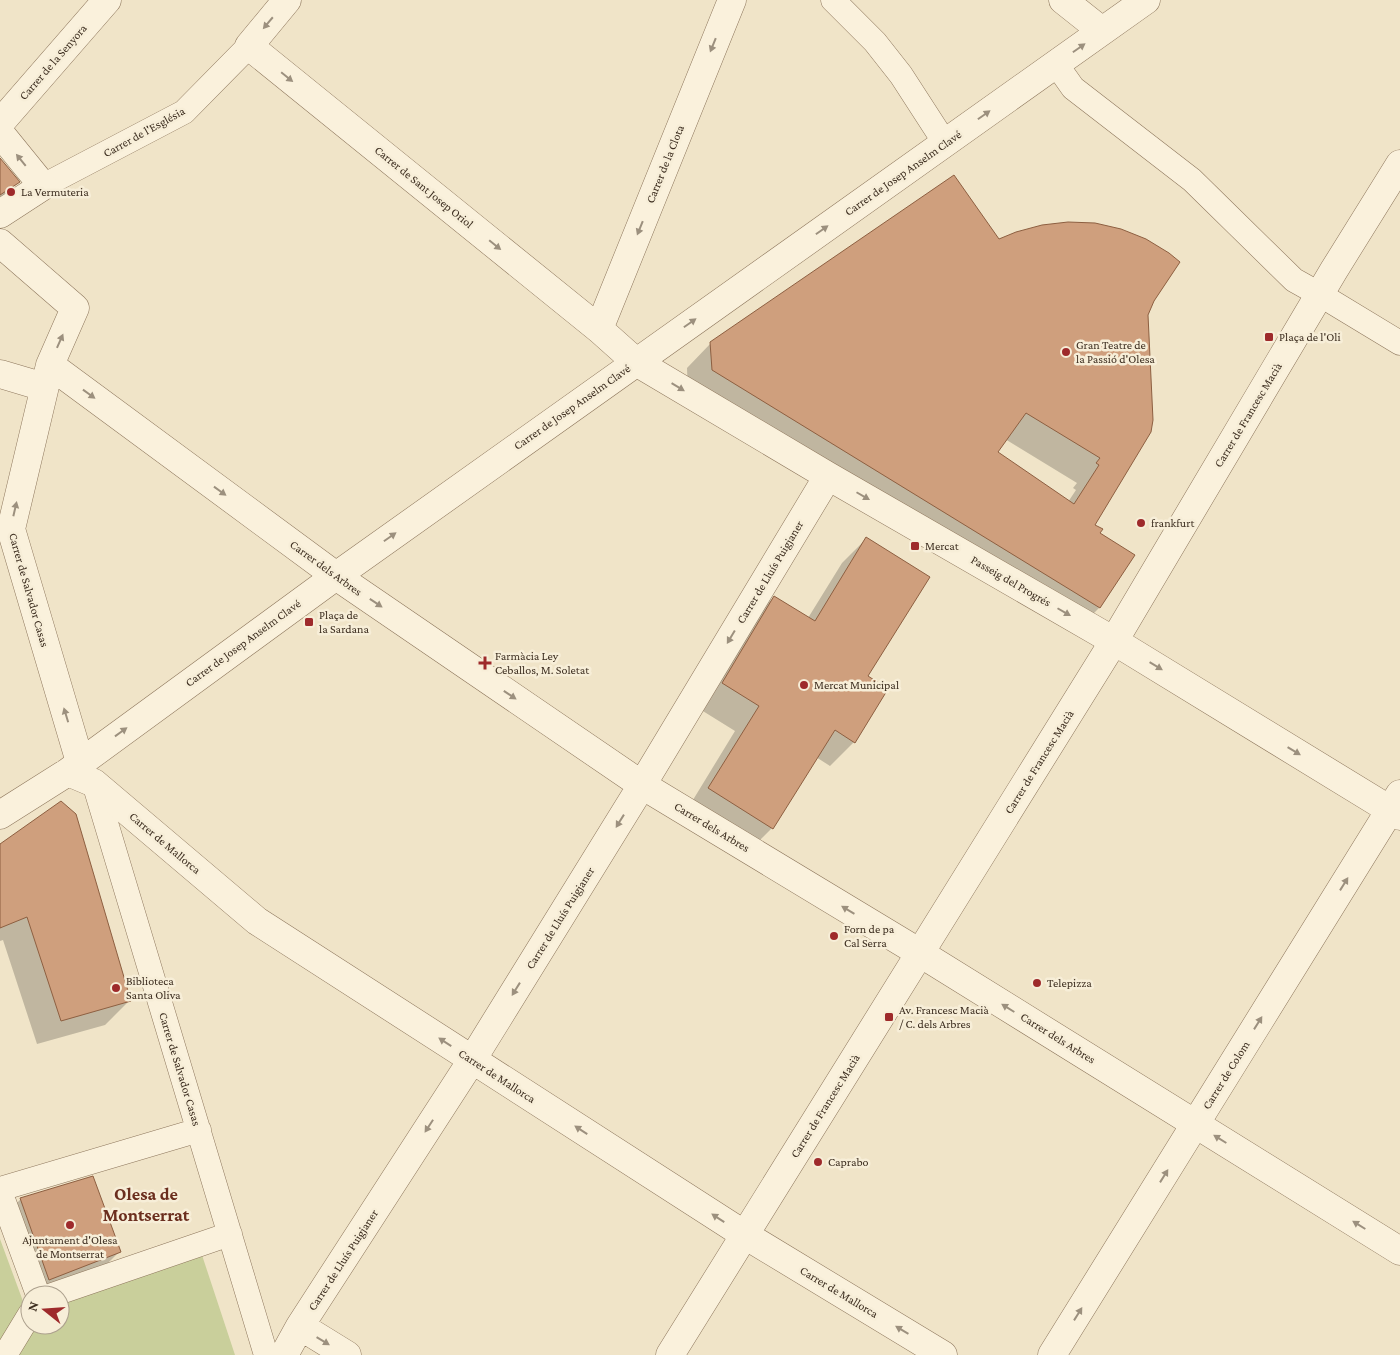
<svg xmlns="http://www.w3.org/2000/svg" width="1400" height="1355" font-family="'Crimson Pro',serif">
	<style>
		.green { fill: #c9cf9b }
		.shadow { fill: #0003; fill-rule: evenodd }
		.building { fill: #cf9f7d; stroke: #8d5f41; fill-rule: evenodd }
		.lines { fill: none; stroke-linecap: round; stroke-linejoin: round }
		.pedestrian-casing { stroke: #8d765c; stroke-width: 25 }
		.minor-casing { stroke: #8d765c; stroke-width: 29 }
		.tertiary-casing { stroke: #8d765c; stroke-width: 29 }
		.pedestrian { stroke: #faf1dc; stroke-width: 24 }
		.minor { stroke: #faf1dc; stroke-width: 28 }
		.tertiary { stroke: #faf1dc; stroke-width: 28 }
		.oneway { fill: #9c907e }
		.poi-dot { fill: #9e2a2b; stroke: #f7eed8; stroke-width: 2 }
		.labels { text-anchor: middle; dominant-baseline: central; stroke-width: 5; stroke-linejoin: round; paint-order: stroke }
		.street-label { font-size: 12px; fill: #3d2e20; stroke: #f7eed8 }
		.poi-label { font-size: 12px; fill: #3d2e20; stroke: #f7eed8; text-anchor: start }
		.district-label { font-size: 18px; font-weight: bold; fill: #6b2e1e; stroke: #f7eed8 }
	</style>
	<rect width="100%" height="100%" fill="#f0e4c8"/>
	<path class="green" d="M0,1239L24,1304L30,1325H60V1295L198,1243L235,1355H0Z"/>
	<path class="shadow" d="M0,160L18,182L0,201Z
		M999,241L1153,301L1147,315L1093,525L1099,533V608L1075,632L688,395L687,368L711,343ZM1005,439L1077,483L1073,488L1076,490L1068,502L996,452Z
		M866,539V677L854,742L830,766L816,757L772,828L748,852L685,813L735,731L698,708L750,621L774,597L808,618L842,563Z
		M0,845L129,1001L105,1025L37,1044L3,940L0,941Z
		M21,1199L119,1252L101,1270L37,1295L2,1217Z"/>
	<path class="building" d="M0,158L20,182L0,195Z
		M954,175L999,239L1016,232L1042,225L1068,222L1095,223L1121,229L1146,239L1169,253L1180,262L1154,301L1148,315L1153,420L1151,432L1095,525L1103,529L1100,533L1135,555L1100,608L712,370L710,342ZM1026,413L1100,458L1096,463L1099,465L1074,504L998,452Z
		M866,537L930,577L868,676L888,689L855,743L835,730L773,829L708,788L759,706L722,683L774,596L815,621Z
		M61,801L76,814L131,1001L61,1021L27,917L0,928V844Z
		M93,1176L121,1252L49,1280L20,1198Z"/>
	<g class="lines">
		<defs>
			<path id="pedestrian" d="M833,0L875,42L901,75L945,143
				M1056,64L1073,88L1192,180L1294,280L1319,294L1400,343
				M43,186L184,112L249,46
				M94,783L266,1355
				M0,1189L199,1130
				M0,1191L38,1295
				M52,1295L230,1234
				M5,1355L30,1314"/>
			<path id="minor" d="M287,0L249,46L599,329L636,362L828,476L1114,641
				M1063,0L1102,31
				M0,123L107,0
				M0,133L43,186L0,214
				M0,243L75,308L50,365L11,529L80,762
				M599,329L732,0
				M50,365L336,576L642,785L920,953L1400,1251
				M0,374L44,387
				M68,772L94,783L257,921L745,1235L943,1355
				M0,815L68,772L336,576L1146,0
				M300,1326L347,1355
				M284,1355L300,1326L472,1060L642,785L828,476
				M1052,1355L1400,794"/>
			<path id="tertiary" d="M1114,641L1400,816
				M670,1355L1114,641L1334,270L1400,164"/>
		</defs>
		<use href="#pedestrian" class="pedestrian-casing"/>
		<use href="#minor" class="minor-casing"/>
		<use href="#tertiary" class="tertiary-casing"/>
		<use href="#pedestrian" class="pedestrian"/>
		<use href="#minor" class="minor"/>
		<use href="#tertiary" class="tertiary"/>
	</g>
	<defs><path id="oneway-solid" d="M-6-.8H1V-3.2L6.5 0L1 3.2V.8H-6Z" transform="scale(1.25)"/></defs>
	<g class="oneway">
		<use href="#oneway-solid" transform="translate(268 23) rotate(130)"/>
		<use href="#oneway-solid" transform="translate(713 45) rotate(112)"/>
		<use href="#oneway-solid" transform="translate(1079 48) rotate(-35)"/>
		<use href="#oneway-solid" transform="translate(287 77) rotate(39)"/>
		<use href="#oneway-solid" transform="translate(984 115) rotate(-35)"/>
		<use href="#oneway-solid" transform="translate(21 160) rotate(-129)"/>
		<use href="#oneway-solid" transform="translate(640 228) rotate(112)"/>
		<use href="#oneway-solid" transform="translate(822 230) rotate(-35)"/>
		<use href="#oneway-solid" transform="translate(495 245) rotate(39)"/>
		<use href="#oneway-solid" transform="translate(690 323) rotate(-35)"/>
		<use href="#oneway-solid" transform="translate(60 341) rotate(-66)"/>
		<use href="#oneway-solid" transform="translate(678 387) rotate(31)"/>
		<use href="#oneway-solid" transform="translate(89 394) rotate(36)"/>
		<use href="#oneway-solid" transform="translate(220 491) rotate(36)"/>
		<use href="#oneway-solid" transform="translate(863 496) rotate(30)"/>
		<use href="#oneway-solid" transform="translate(15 509) rotate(-77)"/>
		<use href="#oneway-solid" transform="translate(390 537) rotate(-35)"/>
		<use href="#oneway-solid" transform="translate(376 603) rotate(34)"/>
		<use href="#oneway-solid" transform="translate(1064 612) rotate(30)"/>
		<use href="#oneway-solid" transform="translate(731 637) rotate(121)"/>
		<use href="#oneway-solid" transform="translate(1156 666) rotate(31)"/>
		<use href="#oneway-solid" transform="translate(510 695) rotate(34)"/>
		<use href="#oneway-solid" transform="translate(66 715) rotate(-107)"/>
		<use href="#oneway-solid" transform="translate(121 732) rotate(-36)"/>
		<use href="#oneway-solid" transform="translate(1294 751) rotate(31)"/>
		<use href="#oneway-solid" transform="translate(620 821) rotate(122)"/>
		<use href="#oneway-solid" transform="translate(1344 884) rotate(-58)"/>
		<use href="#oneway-solid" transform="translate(848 910) rotate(-149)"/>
		<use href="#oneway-solid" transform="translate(516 989) rotate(122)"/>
		<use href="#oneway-solid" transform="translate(1008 1008) rotate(-148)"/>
		<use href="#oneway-solid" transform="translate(1258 1023) rotate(-58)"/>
		<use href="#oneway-solid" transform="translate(445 1042) rotate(-147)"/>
		<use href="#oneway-solid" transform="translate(429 1126) rotate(123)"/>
		<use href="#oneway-solid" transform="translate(581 1130) rotate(-147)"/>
		<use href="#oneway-solid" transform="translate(1220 1139) rotate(-148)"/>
		<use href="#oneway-solid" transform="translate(1164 1176) rotate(-58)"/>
		<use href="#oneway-solid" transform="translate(718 1218) rotate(-147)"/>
		<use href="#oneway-solid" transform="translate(1359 1225) rotate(-148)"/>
		<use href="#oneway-solid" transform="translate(1078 1314) rotate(-58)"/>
		<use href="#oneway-solid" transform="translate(902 1330) rotate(-149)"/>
		<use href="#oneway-solid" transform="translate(323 1341) rotate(31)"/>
	</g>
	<g class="poi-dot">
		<circle cx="11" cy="192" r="5"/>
		<rect x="1264" y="332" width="10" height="10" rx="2.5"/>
		<circle cx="1066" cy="352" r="5"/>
		<circle cx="1141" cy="523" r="5"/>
		<rect x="910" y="541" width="10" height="10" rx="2.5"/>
		<rect x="304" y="617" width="10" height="10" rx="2.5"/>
		<path d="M482.5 655.5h5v5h5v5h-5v5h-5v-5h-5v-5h5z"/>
		<circle cx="804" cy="685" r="5"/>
		<circle cx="834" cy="936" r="5"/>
		<circle cx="1037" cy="983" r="5"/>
		<circle cx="116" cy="988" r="5"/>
		<rect x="884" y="1012" width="10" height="10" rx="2.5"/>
		<circle cx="818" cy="1162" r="5"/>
		<circle cx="70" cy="1225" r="5"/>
	</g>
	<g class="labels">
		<g class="street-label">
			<text transform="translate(53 62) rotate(-49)">Carrer de la Senyora</text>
			<text transform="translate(144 132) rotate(-29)">Carrer de l'Església</text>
			<text transform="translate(665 164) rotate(-68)">Carrer de la Clota</text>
			<text transform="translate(903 173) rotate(-35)">Carrer de Josep Anselm Clavé</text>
			<text transform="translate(424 187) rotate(39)">Carrer de Sant Josep Oriol</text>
			<text transform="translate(572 407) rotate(-35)">Carrer de Josep Anselm Clavé</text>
			<text transform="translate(1248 415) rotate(-59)">Carrer de Francesc Macià</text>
			<text transform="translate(326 568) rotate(36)">Carrer dels Arbres</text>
			<text transform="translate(770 572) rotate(-59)">Carrer de Lluís Puigjaner</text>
			<text transform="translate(1011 581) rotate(30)">Passeig del Progrés</text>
			<text transform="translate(29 590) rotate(74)">Carrer de Salvador Casas</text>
			<text transform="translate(243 643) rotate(-36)">Carrer de Josep Anselm Clavé</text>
			<text transform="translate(1039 762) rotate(-58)">Carrer de Francesc Macià</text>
			<text transform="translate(712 827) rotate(31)">Carrer dels Arbres</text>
			<text transform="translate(165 843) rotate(40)">Carrer de Mallorca</text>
			<text transform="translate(560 918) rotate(-58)">Carrer de Lluís Puigjaner</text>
			<text transform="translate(1058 1038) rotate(32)">Carrer dels Arbres</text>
			<text transform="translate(180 1069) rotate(73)">Carrer de Salvador Casas</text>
			<text transform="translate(1226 1075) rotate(-58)">Carrer de Colom</text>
			<text transform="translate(497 1076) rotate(33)">Carrer de Mallorca</text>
			<text transform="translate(825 1106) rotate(-58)">Carrer de Francesc Macià</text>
			<text transform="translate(343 1260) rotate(-57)">Carrer de Lluís Puigjaner</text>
			<text transform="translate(839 1292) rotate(31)">Carrer de Mallorca</text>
		</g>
		<g class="poi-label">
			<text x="21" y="192">La Vermuteria</text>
			<text x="1279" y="337">Plaça de l'Oli</text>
			<text x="1076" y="345">Gran Teatre de<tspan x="1076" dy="14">la Passió d'Olesa</tspan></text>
			<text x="1151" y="523">frankfurt</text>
			<text x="925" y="546">Mercat</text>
			<text x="319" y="615">Plaça de<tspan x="319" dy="14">la Sardana</tspan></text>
			<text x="495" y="656">Farmàcia Ley<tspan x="495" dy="14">Ceballos, M. Soletat</tspan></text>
			<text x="814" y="685">Mercat Municipal</text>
			<text x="844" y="929">Forn de pa<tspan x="844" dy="14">Cal Serra</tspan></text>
			<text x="126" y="981">Biblioteca<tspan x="126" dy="14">Santa Oliva</tspan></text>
			<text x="1047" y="983">Telepizza</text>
			<text x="899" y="1010">Av. Francesc Macià<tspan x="899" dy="14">/ C. dels Arbres</tspan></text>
			<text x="828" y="1162">Caprabo</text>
			<text x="70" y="1240" text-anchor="middle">Ajuntament d'Olesa<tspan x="70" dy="14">de Montserrat</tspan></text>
		</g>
		<g class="district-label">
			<text x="146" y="1194">Olesa de<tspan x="146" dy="21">Montserrat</tspan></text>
		</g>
	</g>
	<g transform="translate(45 1310) rotate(287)"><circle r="24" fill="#f7eed8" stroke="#ada18e"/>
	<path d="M0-4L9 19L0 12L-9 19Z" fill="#9e2a2b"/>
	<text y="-8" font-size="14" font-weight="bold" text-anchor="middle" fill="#3d2e20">N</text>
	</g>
</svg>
